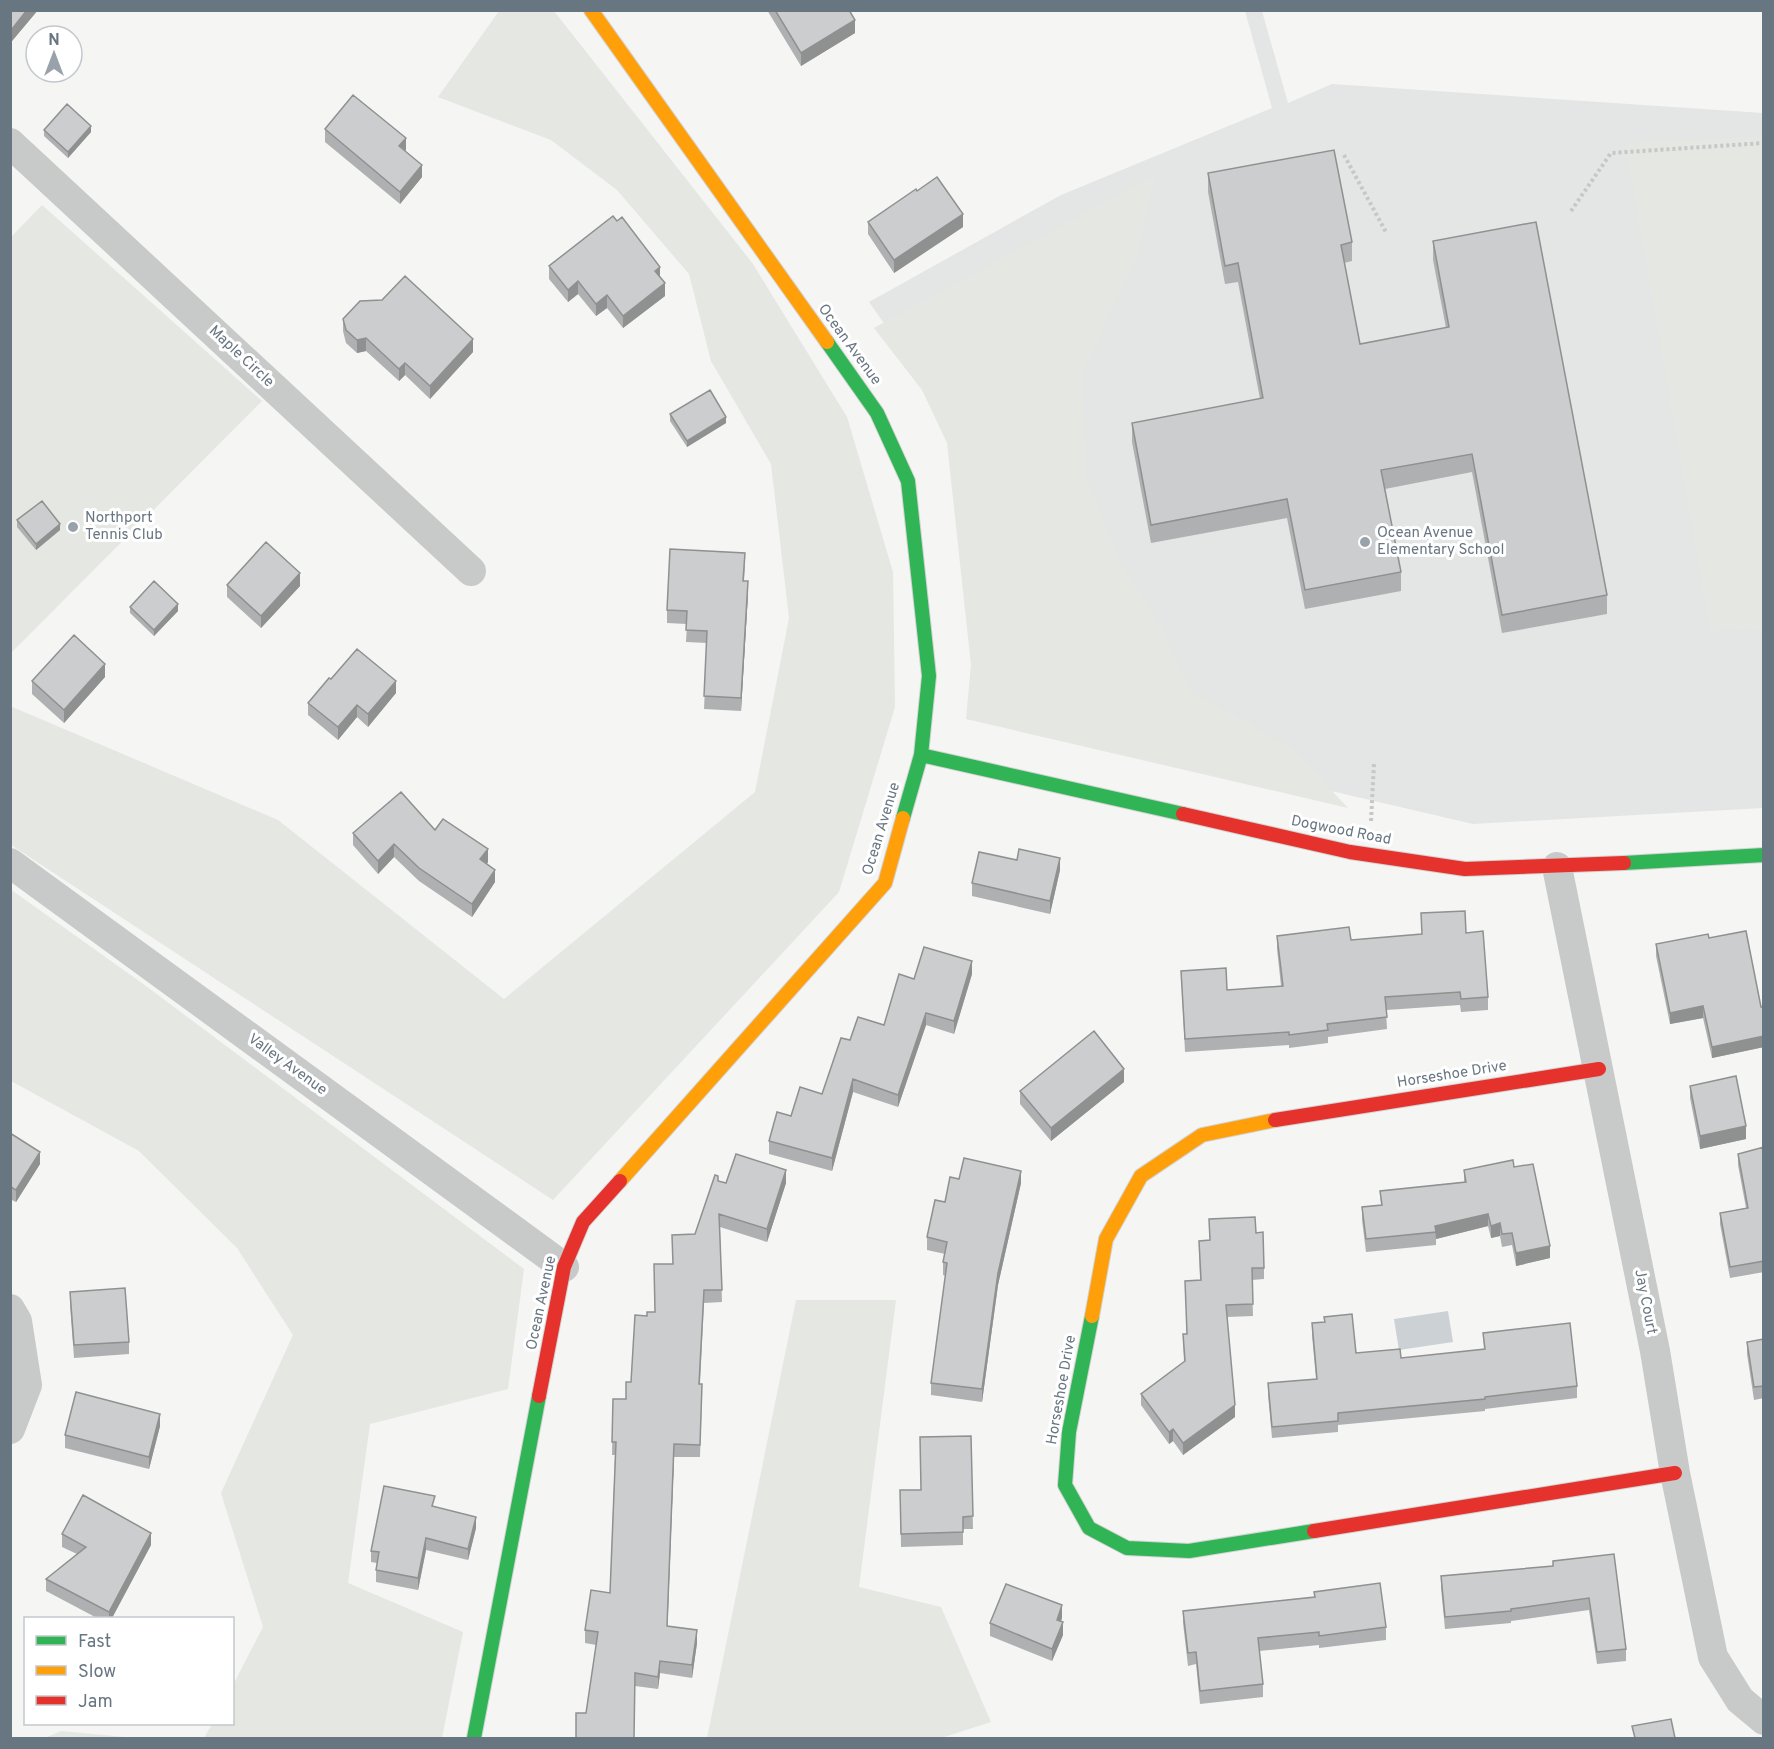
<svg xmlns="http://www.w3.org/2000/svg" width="1774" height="1749" font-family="Overpass,sans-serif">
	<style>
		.built { fill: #e4e5e5 }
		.green { fill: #e4e7e2 }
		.water { fill: #cbd1d4 }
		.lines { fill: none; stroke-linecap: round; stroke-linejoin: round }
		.fast-casing { stroke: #d2d3d3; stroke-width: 16 }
		.slow-casing { stroke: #d2d3d3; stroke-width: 16 }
		.jam-casing { stroke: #d2d3d3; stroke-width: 16 }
		.path { stroke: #c6c7c8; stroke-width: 4; stroke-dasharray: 3 3; stroke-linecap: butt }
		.street { stroke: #c8caca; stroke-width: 30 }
		.fast { stroke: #30b455; stroke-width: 14 }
		.slow { stroke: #ff9f0a; stroke-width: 14 }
		.jam { stroke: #e5322d; stroke-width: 14 }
		.wall { fill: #afb0b1 }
		.shaded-wall { fill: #8f9090 }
		.building { fill: #cccdce; stroke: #8f9090; stroke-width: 1.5 }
		.poi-dot { fill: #99a2aa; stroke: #fff; stroke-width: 2 }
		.labels { text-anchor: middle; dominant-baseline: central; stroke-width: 6; stroke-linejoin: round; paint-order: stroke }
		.street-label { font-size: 15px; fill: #687682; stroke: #fff }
		.poi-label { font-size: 15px; fill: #687682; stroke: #fff; text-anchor: start }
	</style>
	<rect width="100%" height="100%" fill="#f5f5f4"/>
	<path class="built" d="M1245,11H1262L1288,103L1332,84L1763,113V808L1473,824L1172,754L944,409L869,302L1061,195L1272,108Z"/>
	<path class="green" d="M499,11H554L753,264L847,417L893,572L895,707L839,892L553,1200L11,845L10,706L278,820L504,999L755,792L789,618L771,464L711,361L689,274L617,190L551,140L438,97Z
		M1763,136V630L1710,631L1625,143Z
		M1155,174L1138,255L1083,371L1086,476L1121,564L1161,627L1192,692L1292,748L1348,808L966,719L971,665L947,443L922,390L874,328Z
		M42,205L262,401L11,653V237Z
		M10,889L146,986L524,1269L508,1389L370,1424L348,1583L463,1632L442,1738H204L212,1724H232L233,1685L263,1627L221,1493L293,1335L237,1248L139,1151L11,1081Z
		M796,1300H896L859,1587L941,1607L991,1722L941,1738H707Z
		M61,1731L135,1738H45Z"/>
	<path class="water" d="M1448,1311L1453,1342L1399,1350L1394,1319Z"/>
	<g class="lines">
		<defs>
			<path id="fast" d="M827,342L877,413L908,481L929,676L921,755L903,818
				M921,755L1183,814
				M1624,863L1764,855
				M1092,1316L1069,1432L1065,1485L1089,1528L1127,1548L1189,1551L1314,1531
				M474,1738L539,1396"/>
			<path id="slow" d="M591,10L827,342
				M620,1181L885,883L903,818
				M1092,1316L1106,1239L1141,1176L1202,1135L1275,1120"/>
			<path id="jam" d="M1183,814L1350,852L1465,869L1624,863
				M1275,1120L1599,1069
				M539,1396L564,1267L583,1222L620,1181
				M1314,1531L1675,1473"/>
		</defs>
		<use href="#fast" class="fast-casing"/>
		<use href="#slow" class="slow-casing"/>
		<use href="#jam" class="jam-casing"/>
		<path class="path" d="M1344,155L1387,234
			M1571,211L1611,153L1764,143
			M1371,821L1374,763"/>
		<path class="street" d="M10,143L471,571
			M10,863L564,1267
			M1557,867L1655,1351L1675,1473L1713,1657L1740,1700L1764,1720
			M10,1309L17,1321L27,1385L10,1429"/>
		<use href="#fast" class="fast"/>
		<use href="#slow" class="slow"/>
		<use href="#jam" class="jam"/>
	</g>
	<path class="wall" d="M10,10H38L12,41L10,40Z
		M767,10H852L849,12L855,33L801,66Z
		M325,129L422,177L400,204L325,142Z
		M44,130L91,132L68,158L44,136Z
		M1208,173L1352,242V261L1344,263L1360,344L1446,328L1433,260V241L1607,595V614L1502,633L1472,472L1385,489L1401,572V591L1305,609L1287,518L1151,543L1132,442V423L1260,399L1238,282L1225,284L1208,192Z
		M917,191L963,227L894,273L868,234V222Z
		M549,266L660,277L665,296L623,328L607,308L596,316L578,294L568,302L549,279Z
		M343,319L473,352L430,399L405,375L399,381L366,351L357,353L346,343L343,331Z
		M670,414L726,423L687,447L670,421Z
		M17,520L60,530L36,550L17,527Z
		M745,565L744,581L748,594L741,711L704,709L707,643L686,642L687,624L667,623V610Z
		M227,585L300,586L261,628L227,597Z
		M130,607L178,611L154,636L130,613Z
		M105,677L64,723L32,694V681Z
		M331,679L396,693L368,727L357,717L338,740L308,715V703Z
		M435,830L488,862L487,864L495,882L472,917L419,881L394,857L378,874L353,845V833Z
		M1060,870L1050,914L972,896V883Z
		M1421,913L1466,933L1488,997V1010L1461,1012L1460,1005L1386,1010L1387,1029L1328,1037V1043L1289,1048V1045L1185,1052L1181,971L1227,990L1281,986L1277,949V936L1351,940L1422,934Z
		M1709,938L1761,1007H1764V1047L1712,1058L1703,1018L1670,1024L1656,956V944Z
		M972,974L954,1034L926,1025L898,1107L853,1092L832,1171L769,1154V1141L791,1116L822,1094L850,1040L884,1025L914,979Z
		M1124,1082L1051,1141L1020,1104V1091Z
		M1690,1086L1746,1139L1700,1149L1690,1098Z
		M10,1133L40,1164L16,1202L10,1199Z
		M1764,1147V1272L1730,1278L1720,1224V1213L1746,1208L1738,1165V1154Z
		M1514,1167L1550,1258L1516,1266L1512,1245L1502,1247L1500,1236L1491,1238L1488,1226L1436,1239V1245L1366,1252L1362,1220V1207L1381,1205L1380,1191L1464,1182V1170Z
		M959,1179L1021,1183L998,1285L982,1402L931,1395V1383L946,1276L943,1275V1262L945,1254L927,1250V1237Z
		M718,1181L726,1183H786L767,1242L720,1227L722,1302L704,1303L700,1384L702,1397L700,1457H674L667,1626L697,1643L692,1678L660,1673L658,1689L635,1686L586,1713L596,1645L585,1643V1630L610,1593L615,1455H612L613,1399H626L631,1382L647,1316L655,1312L695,1234Z
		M1209,1219L1256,1233L1264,1268V1279L1252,1280L1253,1316L1227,1317L1235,1417L1183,1455L1173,1441L1169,1444L1141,1405V1394L1184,1362L1183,1334H1187L1200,1280L1199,1241L1210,1240Z
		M70,1292L129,1342V1354L74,1358L70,1305Z
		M1312,1323L1356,1353L1401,1358L1484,1350L1483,1333L1577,1386V1398L1485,1409V1411L1338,1425V1432L1272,1438L1268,1395V1383L1316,1379L1312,1335Z
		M1764,1339V1398L1754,1400L1747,1354V1342Z
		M160,1426L149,1469L65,1448V1435Z
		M971,1436L973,1529H963V1545L901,1547L900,1490H920Z
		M435,1506L476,1528L468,1560L426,1550L418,1590L376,1582V1570L377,1563L371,1562V1551Z
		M62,1534L151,1545L112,1618H97L46,1591V1579L77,1554L62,1547Z
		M1614,1554L1626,1649V1661L1597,1664L1589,1610L1511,1621V1623L1445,1629L1441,1588V1576L1553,1566V1561Z
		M1314,1592L1386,1627V1640L1319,1648V1645L1259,1651L1263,1684V1697L1200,1704L1196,1664L1188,1666L1183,1623V1611L1314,1597Z
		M1062,1618L1061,1621L1063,1635L1052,1661L990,1636V1623Z"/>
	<path class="shaded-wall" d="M27,10H38L12,41V29Z
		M855,20V33L801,66V53Z
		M91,126V132L68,158V152Z
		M406,138V151L399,146Z
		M422,165V177L400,204V192Z
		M963,214V227L894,273V260Z
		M660,267V280L655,271Z
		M578,281V294L568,302V290Z
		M665,283V296L623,328V316Z
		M607,295V308L596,316V304Z
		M366,338V351L357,353V340Z
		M473,339V352L430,399V386Z
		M405,363V375L399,381V369Z
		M726,417V423L687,447V441Z
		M60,524V530L36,550V544Z
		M300,573V586L261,628V616Z
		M748,581V594L741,711V698Z
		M178,604V611L154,636V630Z
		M105,664V677L64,723V710Z
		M396,681V693L368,727V714Z
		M357,705V717L338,740V727Z
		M394,844V857L378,874V861Z
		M488,849V862L480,871V859Z
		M1060,858V870L1050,914V901Z
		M495,870V882L472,917V904Z
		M972,961V974L954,1034V1021Z
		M1703,1006V1018L1670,1024V1013Z
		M926,1013V1025L898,1107V1095Z
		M1764,1036V1047L1712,1058V1047Z
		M1124,1069V1082L1051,1141V1128Z
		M853,1079V1092L832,1171V1158Z
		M1746,1126V1139L1700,1149V1136Z
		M40,1152V1164L16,1202V1190Z
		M786,1170V1183L767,1242V1229Z
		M1021,1171V1183L998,1285L982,1402V1389L998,1273Z
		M1488,1214V1226L1436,1239L1435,1226Z
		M1500,1223V1236L1491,1238V1226Z
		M1550,1246V1258L1516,1266V1253Z
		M1235,1405V1417L1183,1455V1443Z
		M160,1414V1426L149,1469V1457Z
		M1173,1429V1441L1169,1444V1432Z
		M674,1444V1457L667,1639V1626Z
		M476,1517V1528L468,1560V1549Z
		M151,1533V1545L112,1618H109V1612Z
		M426,1538V1550L418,1590V1578Z
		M1062,1605V1618L1057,1632V1620Z
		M1063,1622V1635L1052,1661V1649Z
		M697,1630V1643L692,1678V1665Z
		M660,1661V1673L658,1689V1677Z"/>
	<path class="building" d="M10,10H27L12,29L10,28Z
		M775,10H849L855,20L801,53Z
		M353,95L406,138L399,146L422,165L400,192L325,129Z
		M67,104L91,126L68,152L44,130Z
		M1334,150L1352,242L1341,245L1360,344L1449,327L1433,241L1536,222L1607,595L1502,615L1472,454L1381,470L1401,572L1305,590L1287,499L1151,525L1132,423L1263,398L1238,263L1225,266L1208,173Z
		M937,177L963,214L894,260L868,222L916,189L917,191Z
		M613,216L617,221L622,217L660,267L655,271L665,283L623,316L607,295L596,304L578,281L568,290L549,266Z
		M405,276L473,339L430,386L405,363L399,369L366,338L357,340L346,330L343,319L360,301L382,300Z
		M710,390L726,417L687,441L670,414Z
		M42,501L60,524L36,544L17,520Z
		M266,542L300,573L261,616L227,585Z
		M670,549L745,553L743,581H748L741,698L704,696L707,631L686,630L687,611L667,610Z
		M154,581L178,604L154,630L130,607Z
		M74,635L105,664L64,710L32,681Z
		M357,649L396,681L368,714L357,705L338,727L308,703L329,678L331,679Z
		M401,792L435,830L443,819L488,849L480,859L495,870L472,904L419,868L394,844L378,861L353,833Z
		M1019,849L1060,858L1050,901L972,883L979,852L1017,860Z
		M1465,911L1466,933L1483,931L1488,997L1461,999L1460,992L1385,997L1387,1017L1327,1024L1328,1030L1289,1035V1032L1185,1039L1181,971L1226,968L1227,990L1283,986L1277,936L1349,927L1351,940L1422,934L1421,913Z
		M1746,931L1761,1007H1764V1036L1712,1047L1703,1006L1670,1013L1656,944L1708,934L1709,938Z
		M924,947L972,961L954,1021L926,1013L898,1095L853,1079L832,1158L769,1141L777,1112L791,1116L800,1087L822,1094L841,1038L850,1040L858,1017L884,1025L899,974L914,979Z
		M1094,1031L1124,1069L1051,1128L1020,1091Z
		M1736,1076L1746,1126L1700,1136L1690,1086Z
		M10,1133L40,1152L16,1190L10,1186Z
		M1764,1147V1261L1730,1267L1720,1213L1748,1208L1738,1154Z
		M736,1154L786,1170L767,1229L719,1214L722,1290H704L699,1384H702L700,1445L674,1444L667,1626L697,1630L692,1665L660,1661L658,1677L635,1673L634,1738H576V1713H586L598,1632L585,1630L591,1590L610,1593L616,1442H612L613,1399H626V1382H631L635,1315L647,1316V1312H655L654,1264H673L672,1235L695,1234L715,1175L718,1176V1181L726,1183Z
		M964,1158L1021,1171L998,1273L982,1389L931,1383L947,1263L943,1262L947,1242L927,1237L935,1200L945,1202L950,1177L959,1179Z
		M1513,1160L1514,1167L1533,1164L1550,1246L1516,1253L1512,1233L1502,1234L1500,1223L1491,1226L1488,1214L1435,1226L1436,1232L1366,1239L1362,1207L1382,1205L1380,1191L1466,1182L1464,1170Z
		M1255,1217L1256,1233L1263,1232L1264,1268H1252L1253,1304L1226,1305L1235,1405L1183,1443L1173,1429L1169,1432L1141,1394L1185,1361L1183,1334H1187L1185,1281L1201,1280L1199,1241L1210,1240L1209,1219Z
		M125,1288L129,1342L74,1345L70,1292Z
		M1352,1314L1356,1353L1400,1349L1401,1358L1485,1349L1483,1333L1570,1323L1577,1386L1485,1397V1399L1338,1413V1421L1272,1427L1268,1383L1317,1379L1312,1323L1325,1322L1324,1317Z
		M1764,1339V1386L1754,1387L1747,1342Z
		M76,1392L160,1414L149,1457L65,1435Z
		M971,1436L973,1516L963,1517V1532L901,1534L900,1490H921L920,1437Z
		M384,1486L435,1496L432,1506L476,1517L468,1549L426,1538L418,1578L376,1570L379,1552L371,1551Z
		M83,1495L151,1533L109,1612L46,1579L86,1547L62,1534Z
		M1614,1554L1626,1649L1597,1652L1589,1598L1511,1609V1611L1445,1617L1441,1576L1553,1566V1561Z
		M1380,1583L1386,1627L1319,1636V1632L1258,1638L1263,1684L1200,1691L1196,1652L1188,1653L1183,1611L1315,1597L1314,1592Z
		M1006,1584L1062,1605L1057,1620L1063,1622L1052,1649L990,1623Z
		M1671,1719L1675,1738H1635L1632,1726Z"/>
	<g class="poi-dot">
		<circle cx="73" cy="527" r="6"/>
		<circle cx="1365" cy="542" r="6"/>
	</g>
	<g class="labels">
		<g class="street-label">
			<text transform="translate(849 345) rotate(54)">Ocean Avenue</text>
			<text transform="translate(241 357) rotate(43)">Maple Circle</text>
			<text transform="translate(882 829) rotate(-73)">Ocean Avenue</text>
			<text transform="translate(1341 831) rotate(11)">Dogwood Road</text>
			<text transform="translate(287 1065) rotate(36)">Valley Avenue</text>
			<text transform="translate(1452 1075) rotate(-9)">Horseshoe Drive</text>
			<text transform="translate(1645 1302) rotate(79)">Jay Court</text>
			<text transform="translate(542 1303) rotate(-78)">Ocean Avenue</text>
			<text transform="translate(1062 1390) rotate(-80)">Horseshoe Drive</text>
		</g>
		<g class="poi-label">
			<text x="85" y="518">Northport<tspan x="85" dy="17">Tennis Club</tspan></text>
			<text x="1377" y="533">Ocean Avenue<tspan x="1377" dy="17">Elementary School</tspan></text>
		</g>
	</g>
	<rect width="1774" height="1749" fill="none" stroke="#687682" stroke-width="24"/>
	<rect x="24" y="1617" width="210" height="108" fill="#ffffff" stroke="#c3c8cd" stroke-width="1.5"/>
	<rect x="36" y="1636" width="30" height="9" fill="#30b455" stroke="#c3c8cd" stroke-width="1.5"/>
	<text x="78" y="1647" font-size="18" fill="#687682">Fast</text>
	<rect x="36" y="1666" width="30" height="9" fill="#ff9f0a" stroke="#c3c8cd" stroke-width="1.5"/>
	<text x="78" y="1677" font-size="18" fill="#687682">Slow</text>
	<rect x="36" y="1696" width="30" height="9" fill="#e5322d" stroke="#c3c8cd" stroke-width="1.5"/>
	<text x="78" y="1707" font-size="18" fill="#687682">Jam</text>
	<g transform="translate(54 54)"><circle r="28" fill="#ffffff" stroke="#c3c8cd" stroke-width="1.5"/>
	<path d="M0-4.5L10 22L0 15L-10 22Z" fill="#99a2aa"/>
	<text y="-9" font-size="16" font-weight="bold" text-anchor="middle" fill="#687682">N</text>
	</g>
</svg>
